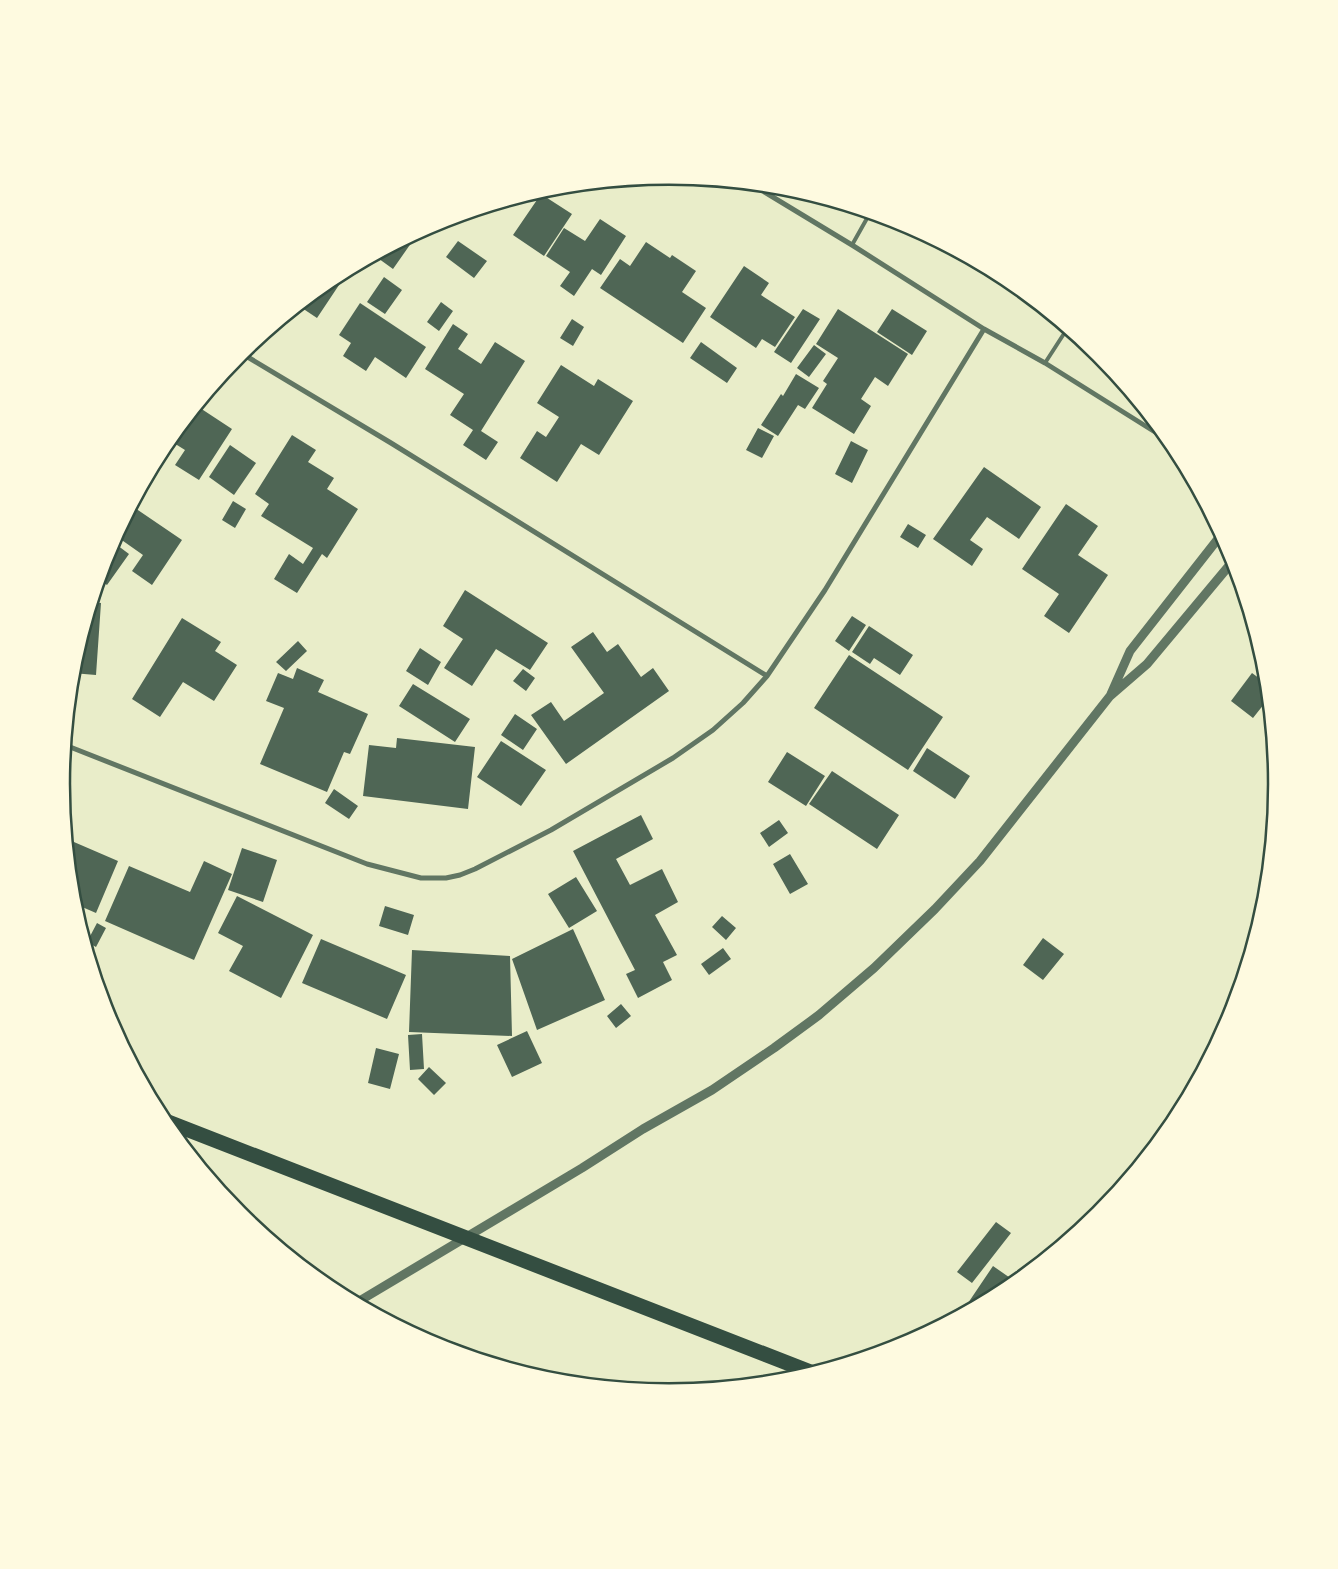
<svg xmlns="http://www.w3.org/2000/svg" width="1338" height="1569" font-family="'Varela Round',sans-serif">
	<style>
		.building { fill: #4f6655 }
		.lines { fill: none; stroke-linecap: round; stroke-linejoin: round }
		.service { stroke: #617663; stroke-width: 4 }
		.minor { stroke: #617663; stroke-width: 5 }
		.tertiary { stroke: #617663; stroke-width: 9 }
		.motorway { stroke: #344e41; stroke-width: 15 }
		.rim { fill: none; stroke: #344e41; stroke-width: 2.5 }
	</style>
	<rect width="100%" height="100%" fill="#e9edc9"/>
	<path class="building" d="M560,187L555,197L543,191L551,188Z
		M541,194L572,214L544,256L513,235Z
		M600,219L626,236L601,275L592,269L574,296L560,286L570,272L546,256L564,228L585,241Z
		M411,237L414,239L393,269L375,256Z
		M458,241L487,261L474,278L446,257Z
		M646,242L670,258L672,255L696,271L682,292L706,308L683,343L600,288L620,259L630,266Z
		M744,266L769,283L761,295L795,317L775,347L762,339L756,348L710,317Z
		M384,277L402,290L385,314L367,302Z
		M331,280L339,285L317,318L299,306Z
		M441,302L453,311L439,331L427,322Z
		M360,303L426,347L406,378L375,357L366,371L343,356L351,343L339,335Z
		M803,309L820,319L791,363L774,352Z
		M838,309L908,354L888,386L875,377L861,399L871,406L854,434L812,408L827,384L823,381L838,358L816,344Z
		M892,309L927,331L912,355L877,332Z
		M572,319L584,327L573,346L560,338Z
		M453,324L468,334L458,349L481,364L495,342L525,361L481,431L498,442L486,460L463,445L473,430L450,415L464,394L425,369Z
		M701,342L737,368L727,383L690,358Z
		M814,345L826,354L809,377L797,368Z
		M561,365L594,386L598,379L633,401L599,455L581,444L557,482L520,458L537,431L546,437L559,417L537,403Z
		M796,374L819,388L805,409L798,405L778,436L761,425L781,394L783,396Z
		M197,406L232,429L199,480L175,465L185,450L169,440Z
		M758,428L774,436L762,458L746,450Z
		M292,435L316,450L308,462L334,478L327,489L358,509L327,558L322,554L297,593L274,579L289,554L303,564L313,548L261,516L269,504L255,494Z
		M851,441L868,450L852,483L835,474Z
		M230,445L256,463L234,495L209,477Z
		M984,467L1041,507L1019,539L987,517L970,540L983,549L972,566L933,539Z
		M233,501L246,509L235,528L222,520Z
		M1066,504L1098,526L1078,555L1108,575L1069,633L1044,616L1059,594L1022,569Z
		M132,506L182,540L152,585L132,571L143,555L116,536Z
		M908,524L926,535L918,548L900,537Z
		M113,542L129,554L107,585L99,579L108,552Z
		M465,590L548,643L530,670L496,649L472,686L444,668L463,639L443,626Z
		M92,602L101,603L96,675L72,673Z
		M852,616L866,625L849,651L835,641Z
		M182,618L221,642L215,651L237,665L214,701L183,682L160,717L132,699Z
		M869,626L913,655L900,675L874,658L870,664L852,652Z
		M593,632L607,652L618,644L641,677L653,668L669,691L566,764L531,715L551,702L564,721L604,693L571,647Z
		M298,641L307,651L286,671L276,662Z
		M420,648L441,662L428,685L406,671Z
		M849,655L943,717L908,770L814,708Z
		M297,668L324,680L318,692L368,714L350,754L344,752L327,792L260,764L284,708L266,701L278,673L293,679Z
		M523,669L535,678L526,691L513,681Z
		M1252,673L1267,684L1268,699L1253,718L1231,701Z
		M413,684L470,719L455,742L399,706Z
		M515,714L537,729L523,750L501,735Z
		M397,738L475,747L468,809L363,796L369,745L396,748Z
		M501,741L546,770L521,806L477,777Z
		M927,748L970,776L955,799L913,771Z
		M787,752L825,776L806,806L768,782Z
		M832,771L899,815L877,849L809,804Z
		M334,789L358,806L349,819L325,803Z
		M641,815L653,839L616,859L630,885L662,869L678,902L655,915L677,955L663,962L672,980L638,998L626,974L635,970L573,851Z
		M779,820L788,833L769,847L760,833Z
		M67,839L118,861L96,913L73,903Z
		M242,848L277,860L263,902L228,890Z
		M790,854L808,884L790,894L773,864Z
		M204,861L232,874L194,960L105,921L129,866L190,892Z
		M576,877L597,911L569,928L548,894Z
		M237,896L313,935L281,998L229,971L243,946L218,933Z
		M385,906L414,915L408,935L379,926Z
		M722,916L736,928L726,940L712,927Z
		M97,923L106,928L96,947L87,942Z
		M573,929L605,1000L537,1030L512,959Z
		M1043,938L1064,954L1043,980L1023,965Z
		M321,939L406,975L387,1019L302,983Z
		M723,948L731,959L709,975L701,964Z
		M412,950L510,956L512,1036L409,1032Z
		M621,1004L631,1016L616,1028L607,1016Z
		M527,1031L542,1063L512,1077L497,1045Z
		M422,1034L424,1069L410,1070L408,1035Z
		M376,1048L399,1054L390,1089L368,1083Z
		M429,1067L446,1083L434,1095L418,1079Z
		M996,1222L1011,1233L972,1283L957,1272Z
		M993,1266L1016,1282L1006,1290L967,1311L964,1309Z"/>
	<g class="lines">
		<path class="service" d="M852,245L870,213
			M1045,363L1067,329"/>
		<path class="minor" d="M753,185L852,245L984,329L1045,363L1171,442
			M241,353L391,443L767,676
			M65,745L367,864L421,878H446L460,875L475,869L551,830L673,758L713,730L743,703L767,676L825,590L984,329"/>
		<path class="tertiary" d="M1111,694L1130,651L1221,535
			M356,1303L582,1168L643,1129L712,1090L774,1048L819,1015L874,968L935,909L980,861L1110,696L1147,664L1233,561"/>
		<path class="motorway" d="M163,1120L813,1373
			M426,1340L458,1352"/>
	</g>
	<path d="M0 0H1338V1569H0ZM70 784a599 599 0 1 1 1198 0a599 599 0 1 1-1198 0Z" fill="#fefae0" fill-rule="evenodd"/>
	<path class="rim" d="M70 784a599 599 0 1 1 1198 0a599 599 0 1 1-1198 0Z"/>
</svg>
